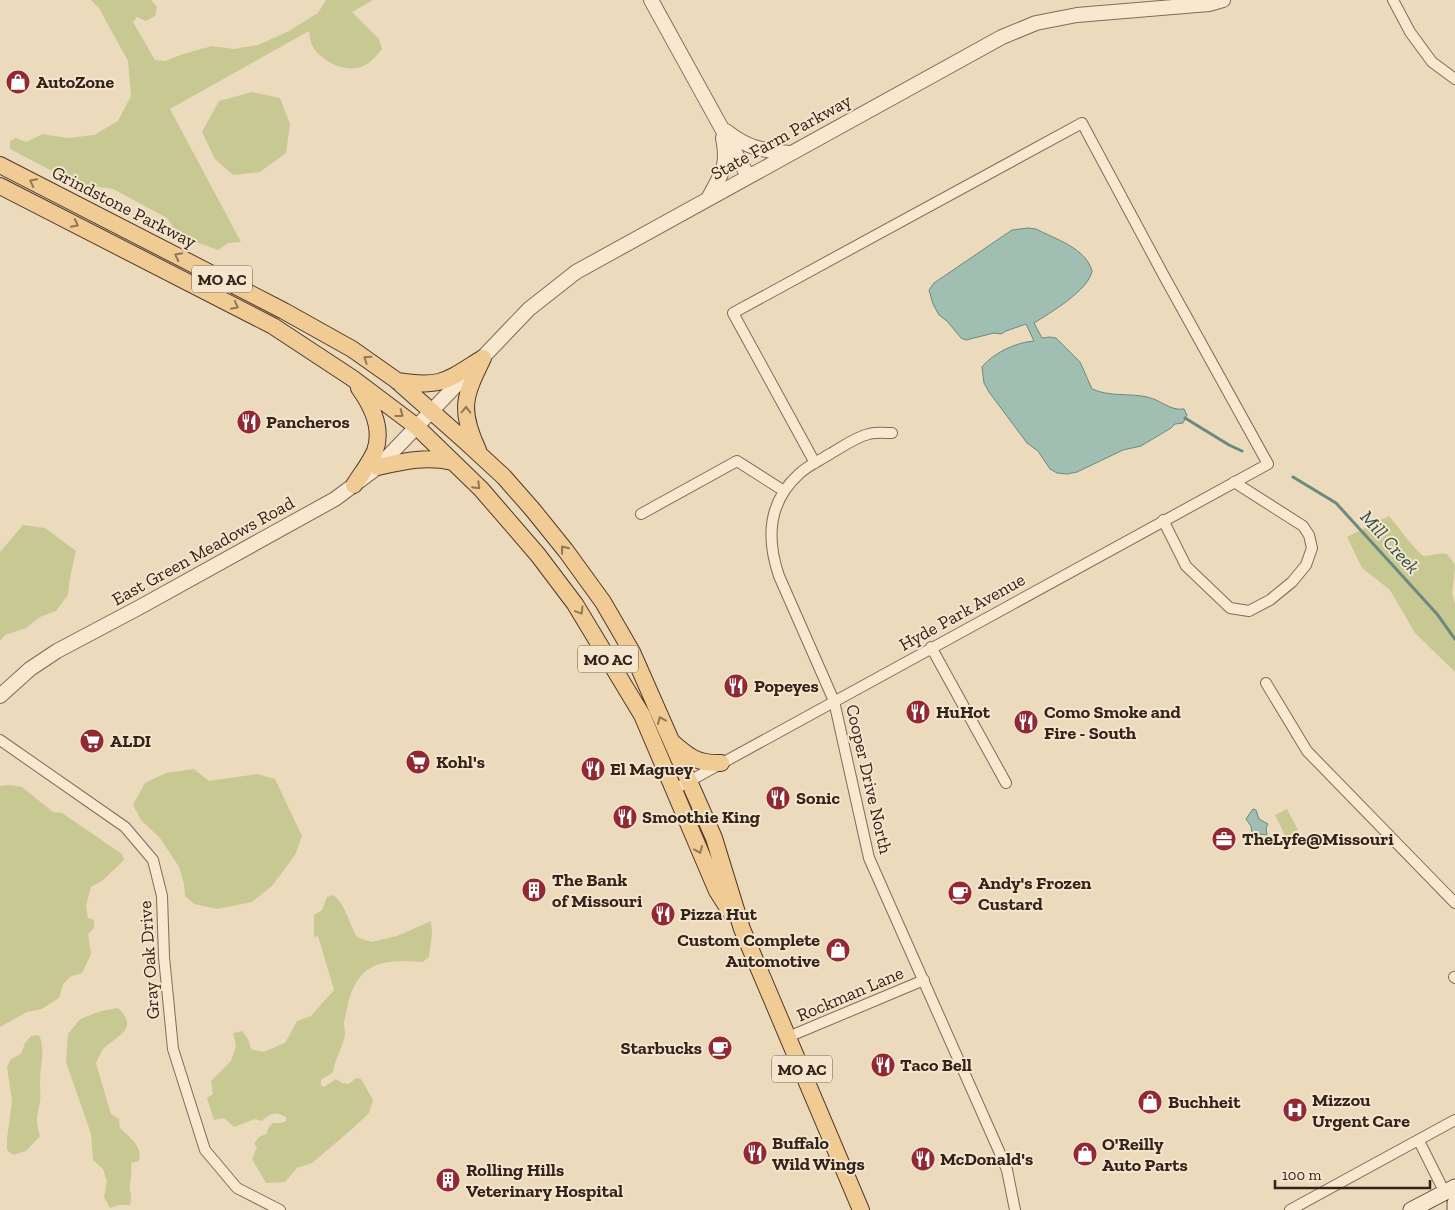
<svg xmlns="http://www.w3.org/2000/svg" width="1455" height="1210" font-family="'Zilla Slab',serif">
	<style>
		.green { fill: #c8c992 }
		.water { fill: #a1beb2; stroke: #698a7f }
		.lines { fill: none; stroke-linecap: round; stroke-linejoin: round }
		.stream { stroke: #698a7f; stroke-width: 3 }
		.minor-casing { stroke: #836a57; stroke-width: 12 }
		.tertiary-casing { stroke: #836a57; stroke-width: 16 }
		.secondary-casing { stroke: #654c3a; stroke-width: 17 }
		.primary-casing { stroke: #51392b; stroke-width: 18 }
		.minor { stroke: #f8e8cf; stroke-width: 10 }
		.tertiary { stroke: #f8e8cf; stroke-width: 14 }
		.secondary { stroke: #f8e8cf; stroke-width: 15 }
		.primary { stroke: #f0cb94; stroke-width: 16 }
		.oneway { stroke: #927858 }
		.labels { text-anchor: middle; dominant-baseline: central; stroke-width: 4; stroke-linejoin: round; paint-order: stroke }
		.shield { fill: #f4e5cc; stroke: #6d5e50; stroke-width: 1 }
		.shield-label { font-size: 16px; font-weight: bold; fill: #33241b }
		.poi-label { font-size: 18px; font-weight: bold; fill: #33241b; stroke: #f4e5cc; text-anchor: start }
		.street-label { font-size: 18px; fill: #33241b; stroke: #f4e5cc }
		.water-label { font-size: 19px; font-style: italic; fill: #2b534c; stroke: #f4e5cc }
	</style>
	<rect width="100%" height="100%" fill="#ecdabd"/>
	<path class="green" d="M91,0H151L157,7L155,16L146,21L137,17L133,22L155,60L165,61L183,54L212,46L234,49L258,45L287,32L318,13L326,0H373L352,12L379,39L382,49C376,57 368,66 357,68C341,71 321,60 313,47C310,42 310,36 309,31L170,109L241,242L228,243L218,250L179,236L167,218L113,189L86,185L52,171L10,149V141L16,138L26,142L43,134L67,138L94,135L118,121L131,96L128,61L99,8Z
		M252,92L280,98L290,124L286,153L260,172L233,175L215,159L202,132L219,101Z
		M1389,516C1401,530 1410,544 1423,556C1432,556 1438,552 1447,554L1454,563L1455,568L1452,593L1455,604V672L1415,633L1390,590L1362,568L1347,537Z
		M23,525L45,528L76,551L70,577L68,595L56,611L40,617L26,628L5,635L0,641V552Z
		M194,769L209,781L257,774L275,779L302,836L295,855L272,886L252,902L218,909L194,904L185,896L184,884L179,867L160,838L141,820L133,805L145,783L166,773Z
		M10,785L22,787L53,812L62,813L122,854L124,860L102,881L91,887L86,906L88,918L94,920V928L88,934L91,954L82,973L70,977L63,984L59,998L42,1009L27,1012L0,1027V786Z
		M1287,809L1298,830L1286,837L1275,815Z
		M333,895C347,906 348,922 357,937L371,942L397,936L431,921L432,934L429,957L423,962C384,960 359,960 348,1004C347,1010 345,1017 344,1023C344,1027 345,1031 345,1035C343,1047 335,1059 333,1072L321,1080V1085L324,1087L336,1079L342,1083L349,1084L356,1078L361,1079L373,1100L369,1113L351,1130L312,1163L297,1168L285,1182L266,1183L252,1159L257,1147L254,1144L259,1137L266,1134C273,1116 274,1127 286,1121V1117C275,1111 271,1113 262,1121L255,1119L234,1127L224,1118L214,1120L207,1098L213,1094L211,1081L231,1061L236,1046L233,1033L242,1031L248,1039L251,1049L263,1052L285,1043L297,1021L311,1016L334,990L318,936L314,937V915L322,910L327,897Z
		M118,1008C140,1028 117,1036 104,1048C101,1052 98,1058 96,1063L111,1114L119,1119L120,1128C130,1138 143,1146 139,1161L131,1163C132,1171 131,1176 130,1184C129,1192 133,1194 130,1205H119L110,1208L104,1197L107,1181L103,1169L93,1160L91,1134L66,1062L68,1034L80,1019L101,1011Z
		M39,1035C46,1051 40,1065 40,1082C40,1088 41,1095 40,1102C37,1117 35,1120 40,1136L26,1151L13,1155L7,1150V1139L12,1101L7,1067L11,1059L21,1054L25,1043L31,1036Z"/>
	<path class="water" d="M1028,228L1036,229C1055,239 1086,248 1092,271C1089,290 1050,313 1034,323L1042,338L1050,337L1056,338L1080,362L1092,389C1110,397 1129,393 1147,397C1162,400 1169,411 1184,409L1187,415L1183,423L1175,424L1171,428L1141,446L1123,450L1077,472L1067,474L1057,473L1050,469L1038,451L1027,443L989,392L984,383L982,367C993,353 1017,342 1034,341L1026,324L1006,331L1001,334L994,333L966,340L961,338L947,321L939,315L933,304L929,290L934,283L1012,230Z
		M1253,809L1256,810L1259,819L1268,824L1266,828L1267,835L1252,833L1251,826L1246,819Z"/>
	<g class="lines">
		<path class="stream" d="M1185,418L1229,445L1242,451
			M1293,477L1336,503L1437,614L1455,639"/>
		<defs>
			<path id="minor" d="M1393,0L1410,32L1432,62L1455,79
				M892,433C885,433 876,432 869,434C855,437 841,448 828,455C819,461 807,466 799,474C768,502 766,538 779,576L834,701L869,858L999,1151L1007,1170L1015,1210
				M641,514L737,461L784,491
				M1163,520L1186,566L1230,608L1249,611L1270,600L1292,582L1306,565L1312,548L1309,535L1303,526L1234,482
				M931,647L1006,783
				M1266,683L1307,751L1455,903
				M0,740L125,827L153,860L162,896L164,957L173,1049L205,1150L237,1188L280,1210
				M673,790L1268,464L1164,276L1082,123L733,313L815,463
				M1454,977L1455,978
				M788,1037L924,980
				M1419,1141L1445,1193
				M1290,1210L1455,1120"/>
			<path id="tertiary" d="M651,0L748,176
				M726,131C749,149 761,150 790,153
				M708,199C721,174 729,167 723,138
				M0,696L30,669L57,651L140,607L335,499L378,467L529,309L576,272L1002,37L1036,23L1077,15L1209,4L1223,0"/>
			<path id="secondary" d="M1411,1210L1455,1187
				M1455,1210V1203"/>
			<path id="primary" d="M0,165L284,311L352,349L396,380L465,441L504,477L533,510L566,551L603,602L632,652L714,838L742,929L861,1210
				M0,186L273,326L352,378L417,427L481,489L538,555L575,604L642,715L717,891L731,913
				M397,381C442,388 446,381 483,358
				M478,450C459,409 464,397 483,358
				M378,467C405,461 426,456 453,462
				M354,485C361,474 370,463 375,451C383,429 372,406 359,388
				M672,742C689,757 698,764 721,763"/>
		</defs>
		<use href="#minor" class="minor-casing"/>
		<use href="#tertiary" class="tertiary-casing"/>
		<use href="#secondary" class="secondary-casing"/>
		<use href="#primary" class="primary-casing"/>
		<use href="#minor" class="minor"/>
		<use href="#tertiary" class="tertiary"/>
		<use href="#secondary" class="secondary"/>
		<use href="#primary" class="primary"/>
	</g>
	<defs><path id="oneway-chevron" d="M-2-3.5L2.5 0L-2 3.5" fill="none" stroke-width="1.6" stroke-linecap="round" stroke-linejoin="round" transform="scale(1.25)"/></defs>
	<g class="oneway">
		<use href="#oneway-chevron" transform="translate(33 182) rotate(-153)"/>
		<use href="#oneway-chevron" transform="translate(75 224) rotate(27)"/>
		<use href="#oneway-chevron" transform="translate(178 256) rotate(-153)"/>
		<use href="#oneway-chevron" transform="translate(235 306) rotate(28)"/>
		<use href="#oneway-chevron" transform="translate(367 359) rotate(-146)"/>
		<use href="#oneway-chevron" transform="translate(466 410) rotate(-89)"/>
		<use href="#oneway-chevron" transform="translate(400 414) rotate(37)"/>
		<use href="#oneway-chevron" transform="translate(477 486) rotate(45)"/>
		<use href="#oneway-chevron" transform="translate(564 549) rotate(-128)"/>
		<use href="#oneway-chevron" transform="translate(580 611) rotate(59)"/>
		<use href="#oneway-chevron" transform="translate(661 720) rotate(-113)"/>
		<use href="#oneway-chevron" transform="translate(699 850) rotate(67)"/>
	</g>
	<defs>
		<symbol id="shop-disc" viewBox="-11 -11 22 22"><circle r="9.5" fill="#912833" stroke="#f4e5cc"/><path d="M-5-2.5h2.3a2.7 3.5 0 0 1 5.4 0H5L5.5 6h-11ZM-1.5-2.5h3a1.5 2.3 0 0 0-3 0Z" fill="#fff"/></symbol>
		<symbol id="restaurant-disc" viewBox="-11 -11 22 22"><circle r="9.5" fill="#912833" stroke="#f4e5cc"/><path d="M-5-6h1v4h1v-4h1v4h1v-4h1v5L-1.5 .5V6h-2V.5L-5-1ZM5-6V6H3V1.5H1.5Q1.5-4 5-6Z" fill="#fff"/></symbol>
		<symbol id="supermarket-disc" viewBox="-11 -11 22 22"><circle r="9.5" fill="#912833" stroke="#f4e5cc"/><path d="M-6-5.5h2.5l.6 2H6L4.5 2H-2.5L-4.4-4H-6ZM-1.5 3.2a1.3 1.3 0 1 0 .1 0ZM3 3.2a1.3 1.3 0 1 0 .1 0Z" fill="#fff"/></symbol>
		<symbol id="office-disc" viewBox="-11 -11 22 22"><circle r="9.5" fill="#912833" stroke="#f4e5cc"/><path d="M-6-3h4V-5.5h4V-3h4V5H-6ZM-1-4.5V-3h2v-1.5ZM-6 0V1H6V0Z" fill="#fff"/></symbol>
		<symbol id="building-disc" viewBox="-11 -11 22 22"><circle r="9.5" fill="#912833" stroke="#f4e5cc"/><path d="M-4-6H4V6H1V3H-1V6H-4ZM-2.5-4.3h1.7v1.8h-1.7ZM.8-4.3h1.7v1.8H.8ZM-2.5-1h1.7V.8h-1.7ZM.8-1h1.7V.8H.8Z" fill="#fff"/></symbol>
		<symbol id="cafe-disc" viewBox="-11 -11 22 22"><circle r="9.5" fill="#912833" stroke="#f4e5cc"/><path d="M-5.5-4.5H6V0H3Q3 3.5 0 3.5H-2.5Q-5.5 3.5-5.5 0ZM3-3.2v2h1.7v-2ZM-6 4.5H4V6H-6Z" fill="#fff"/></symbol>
		<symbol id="hospital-disc" viewBox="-11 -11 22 22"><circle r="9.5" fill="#912833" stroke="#f4e5cc"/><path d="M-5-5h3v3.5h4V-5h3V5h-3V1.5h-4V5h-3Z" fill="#fff"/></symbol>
	</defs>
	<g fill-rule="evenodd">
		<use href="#shop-disc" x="4" y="68" width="28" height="28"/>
		<use href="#restaurant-disc" x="235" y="408" width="28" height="28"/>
		<use href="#restaurant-disc" x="722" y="672" width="28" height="28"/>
		<use href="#restaurant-disc" x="904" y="698" width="28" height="28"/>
		<use href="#restaurant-disc" x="1012" y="708" width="28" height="28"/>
		<use href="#supermarket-disc" x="78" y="727" width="28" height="28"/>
		<use href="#supermarket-disc" x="404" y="748" width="28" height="28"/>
		<use href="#restaurant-disc" x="579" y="755" width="28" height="28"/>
		<use href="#restaurant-disc" x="764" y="784" width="28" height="28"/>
		<use href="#restaurant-disc" x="611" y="803" width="28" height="28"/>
		<use href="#office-disc" x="1210" y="825" width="28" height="28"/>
		<use href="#building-disc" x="520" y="876" width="28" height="28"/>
		<use href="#cafe-disc" x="946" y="879" width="28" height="28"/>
		<use href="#restaurant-disc" x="649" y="900" width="28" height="28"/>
		<use href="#shop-disc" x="824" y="936" width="28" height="28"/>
		<use href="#cafe-disc" x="706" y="1034" width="28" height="28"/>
		<use href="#restaurant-disc" x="869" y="1051" width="28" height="28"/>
		<use href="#shop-disc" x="1136" y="1088" width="28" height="28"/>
		<use href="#hospital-disc" x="1281" y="1096" width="28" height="28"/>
		<use href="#restaurant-disc" x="741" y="1139" width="28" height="28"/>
		<use href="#shop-disc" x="1071" y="1140" width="28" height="28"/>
		<use href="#restaurant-disc" x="909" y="1145" width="28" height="28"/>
		<use href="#building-disc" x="434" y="1166" width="28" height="28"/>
	</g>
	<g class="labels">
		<g class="shield">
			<rect x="192" y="265.5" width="60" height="27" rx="4"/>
			<rect x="578" y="645.5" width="60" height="27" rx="4"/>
			<rect x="772" y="1055.5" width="60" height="27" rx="4"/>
		</g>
		<g class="shield-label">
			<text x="222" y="279">MO AC</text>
			<text x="608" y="659">MO AC</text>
			<text x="802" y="1069">MO AC</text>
		</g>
		<g class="poi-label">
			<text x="36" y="82">AutoZone</text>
			<text x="266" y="422">Pancheros</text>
			<text x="754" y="686">Popeyes</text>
			<text x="936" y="712">HuHot</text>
			<text x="1044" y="712">Como Smoke and<tspan x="1044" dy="21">Fire - South</tspan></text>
			<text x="110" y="741">ALDI</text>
			<text x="436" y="762">Kohl's</text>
			<text x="610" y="769">El Maguey</text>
			<text x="796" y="798">Sonic</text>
			<text x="642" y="817">Smoothie King</text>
			<text x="1242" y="839">TheLyfe@Missouri</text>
			<text x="552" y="880">The Bank<tspan x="552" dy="21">of Missouri</tspan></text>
			<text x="978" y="883">Andy's Frozen<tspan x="978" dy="21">Custard</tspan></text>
			<text x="680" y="914">Pizza Hut</text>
			<text x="820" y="940" text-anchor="end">Custom Complete<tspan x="820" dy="21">Automotive</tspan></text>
			<text x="702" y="1048" text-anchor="end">Starbucks</text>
			<text x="900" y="1065">Taco Bell</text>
			<text x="1312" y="1100">Mizzou<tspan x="1312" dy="21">Urgent Care</tspan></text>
			<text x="1168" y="1102">Buchheit</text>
			<text x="772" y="1143">Buffalo<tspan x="772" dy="21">Wild Wings</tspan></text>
			<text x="1102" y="1144">O'Reilly<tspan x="1102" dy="21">Auto Parts</tspan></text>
			<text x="940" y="1159">McDonald's</text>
			<text x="466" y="1170">Rolling Hills<tspan x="466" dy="21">Veterinary Hospital</tspan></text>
		</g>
		<g class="street-label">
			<text transform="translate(781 137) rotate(-29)">State Farm Parkway</text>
			<text transform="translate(124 207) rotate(27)">Grindstone Parkway</text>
			<text transform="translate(203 551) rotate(-29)">East Green Meadows Road</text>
			<text transform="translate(962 612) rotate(-29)">Hyde Park Avenue</text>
			<text transform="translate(869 779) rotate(77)">Cooper Drive North</text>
			<text transform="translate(149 960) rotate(-94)">Gray Oak Drive</text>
			<text transform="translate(850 994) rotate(-23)">Rockman Lane</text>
		</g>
		<g class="water-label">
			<text transform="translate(1390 542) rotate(48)">Mill Creek</text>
		</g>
	</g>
	<path d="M1275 1180v8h155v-8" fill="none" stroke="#33241b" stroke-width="2.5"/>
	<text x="1282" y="1180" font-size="15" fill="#33241b" stroke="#f4e5cc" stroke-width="4" paint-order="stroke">100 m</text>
</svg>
